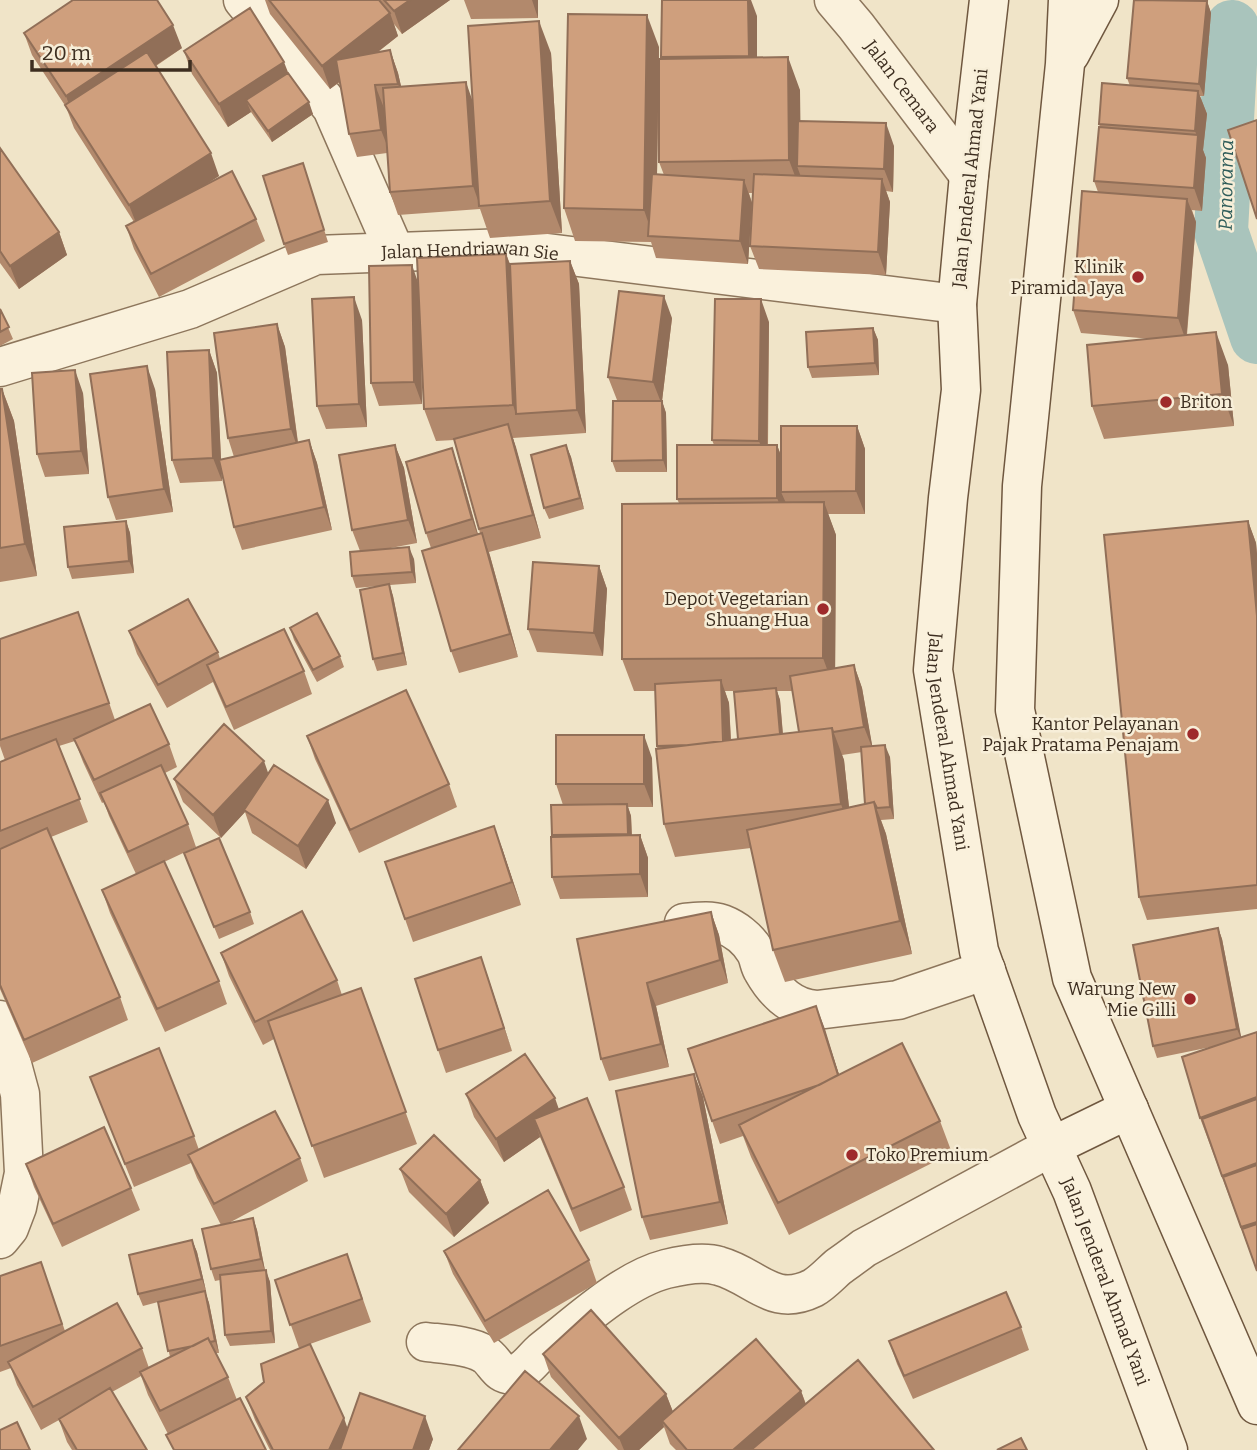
<svg xmlns="http://www.w3.org/2000/svg" width="1257" height="1450" font-family="Bitter,serif">
	<style>
		.lines { fill: none; stroke-linecap: round; stroke-linejoin: round }
		.canal { stroke: #a9c4bc; stroke-width: 54 }
		.street-casing { stroke: #8d765c; stroke-width: 41 }
		.secondary-casing { stroke: #6f573f; stroke-width: 41 }
		.street { stroke: #faf1dc; stroke-width: 38 }
		.secondary { stroke: #faf1dc; stroke-width: 38 }
		.wall { fill: #b2896c; fill-rule: evenodd }
		.shaded-wall { fill: #916f58 }
		.building { fill: #cf9f7d; stroke: #916f58; stroke-width: 2 }
		.poi-dot { fill: #9e2a2b; stroke: #f7eed8; stroke-width: 2.5 }
		.labels { text-anchor: middle; dominant-baseline: central; stroke-width: 5; stroke-linejoin: round; paint-order: stroke }
		.street-label { font-size: 18px; fill: #3d2e20; stroke: #f7eed8 }
		.poi-label { font-size: 18px; fill: #3d2e20; stroke: #f7eed8; text-anchor: end }
		.water-label { font-size: 19px; font-style: italic; fill: #2f5d5a; stroke: #f7eed8 }
	</style>
	<rect width="100%" height="100%" fill="#f0e4c8"/>
	<g class="lines">
		<path class="canal" d="M1232,27L1221,231L1257,337"/>
		<defs>
			<g id="street">
				<path d="M243,0L332,108L395,252"/>
				<path id="s1" d="M834,0L856,26L969,175"/>
				<path id="s2" d="M0,367L190,309L316,255L507,248L957,304"/>
				<path d="M684,923C697,922 710,920 722,924C735,929 748,939 755,951C759,957 759,965 763,971C775,992 792,1009 817,1010L898,1000L986,970"/>
				<path d="M0,1020L20,1094L24,1173L17,1207L9,1228L0,1239"/>
				<path d="M426,1342C443,1344 470,1345 484,1354C495,1360 498,1377 513,1374C525,1372 533,1359 542,1351C577,1324 623,1280 666,1269C682,1265 703,1261 719,1266C756,1276 772,1308 813,1288C822,1283 830,1274 838,1267C846,1261 855,1255 864,1248L1051,1147"/>
			</g>
			<g id="secondary">
				<path id="s3" d="M989,0L969,175L957,304L961,390L948,498L933,670L979,951L1037,1115L1072,1191L1168,1450"/>
				<path d="M1068,0L1065,64L1022,486L1015,710L1072,978L1257,1405"/>
				<path d="M1070,54L1099,0"/>
				<path d="M1051,1147L1129,1109"/>
			</g>
		</defs>
		<use href="#street" class="street-casing"/>
		<use href="#secondary" class="secondary-casing"/>
		<use href="#street" class="street"/>
		<use href="#secondary" class="secondary"/>
	</g>
	<path class="wall" d="M265,0H450L402,34L394,24L398,36L378,52L390,50L398,73L401,87L472,100L551,53L562,233L490,238L480,209L398,215L390,192L387,153L357,157L349,134L340,82L330,89L270,14Z
		M464,0H538V18L471,19Z
		M1207,1L1211,13L1204,96H1200L1207,114L1203,150L1206,158L1202,211L1192,210L1196,222L1187,335L1228,365L1234,426L1104,439L1092,406L1152,339L1081,333L1073,310L1098,192L1094,181L1100,127L1099,124L1130,86L1127,78Z
		M757,16V58L800,90V121L894,146L893,192L886,191L890,202L886,275L759,269L750,246L753,193H749L752,203L748,264L656,258L651,242L575,241L564,208L659,47V59H662L661,57ZM659,65V162L664,175H657Z
		M24,33L182,48L156,66L219,176L199,188L256,219L265,241L159,297L134,249L126,226L134,222L74,128L66,107L32,55Z
		M184,51L288,73L313,114L272,142L251,112L228,127L192,74Z
		M0,148L59,232L67,255L19,289L0,263Z
		M303,163L328,242L288,255L284,244Z
		M506,254L510,264L570,261L579,284L586,433L513,438L541,538L489,552L518,657L459,673L451,651L431,548L426,533L460,471L478,534L480,533L454,440L436,441L424,409L421,348L422,404L379,406L371,383L418,282Z
		M0,309L13,339L0,346Z
		M672,318L662,401L666,413L667,472H616L612,461L629,401L617,400L608,377Z
		M362,320L367,427L326,429L317,406Z
		M769,322L768,445H777L781,455L857,426L865,449V514H828L836,535L835,668L854,665L862,688L872,746L890,757L894,819L881,820L886,834L912,954L785,982L773,950L751,848L675,857L664,824L657,746L656,691H634L622,659L679,503L677,499L714,445L712,440ZM725,691H746L738,739L731,740L729,703ZM777,691H793L799,732L783,734L780,700ZM862,752L865,804L849,807L844,760L842,755Z
		M277,324L285,347L298,442L309,440L317,463L332,530L242,550L234,527L221,467L222,481L180,483L172,460L209,350L217,373L221,460L234,457L228,438Z
		M873,328L878,340L879,375L812,378L808,367Z
		M0,389H2L14,421L37,576L0,582Z
		M155,389L173,512L116,520L108,497Z
		M83,393L89,474L45,477L37,454Z
		M395,445L404,468L417,543L380,550L414,559L416,583L390,585L393,596L407,665L377,671L373,659L379,586L356,588L352,576L360,551L352,530Z
		M566,445L571,457L584,509L549,519L544,508Z
		M126,521L130,533L134,573L72,579L68,567Z
		M1248,521L1256,543L1257,554V909L1147,920L1139,897Z
		M599,566L607,589L603,656L537,652L528,629Z
		M290,628L340,656L344,667L317,682L294,640Z
		M129,631L218,652L220,659L304,671L312,694L234,730L213,682L167,708L137,654Z
		M86,635L115,720L169,744L177,767L165,773L188,824L196,847L164,862L219,981L227,1004L165,1032L110,913L102,890L136,874L109,816L104,802L102,803L83,762L75,741L59,746L88,822L51,837L120,997L128,1020L32,1063L0,989V762L5,760L0,746V639Z
		M307,736L449,784L457,807L359,853L315,759Z
		M652,758L653,807H628L631,816L632,835H640L648,858V897L560,899L552,877V835L563,805L556,784Z
		M268,773L336,823L306,869L252,833L245,812L221,838L183,802L174,779Z
		M502,848L521,905L413,942L405,919Z
		M184,853L250,912L254,924L219,939Z
		M711,912L719,935L728,983L656,1006L669,1067L609,1081L601,1059L577,939Z
		M1218,928L1222,939L1241,1038L1257,1032V1271L1200,1118L1211,1047L1157,1058L1153,1046Z
		M221,953L337,980L342,995L361,988L417,1144L324,1178L274,1039L263,1045L229,976Z
		M481,957L512,1051L446,1073L438,1050Z
		M816,1006L839,1074L940,1121L952,1153L789,1235L751,1157L743,1136L720,1144L712,1121Z
		M694,1074L703,1097L728,1224L650,1240L642,1217Z
		M90,1077L194,1136L199,1150L300,1158L308,1181L227,1224L253,1218L257,1230L265,1270L270,1282L275,1343L230,1346L225,1335L220,1280L215,1281L211,1269L221,1225L197,1178L191,1163L134,1187Z
		M466,1094L559,1109L624,1187L632,1210L580,1232L540,1137L504,1162L474,1117Z
		M26,1164L131,1188L140,1210L62,1247L34,1187Z
		M400,1169L480,1180L489,1203L454,1237L409,1192Z
		M192,1240L197,1252L206,1291H205L209,1303L219,1353H216L228,1377L237,1400L168,1434L148,1395L141,1376L112,1392L147,1450H72L67,1442L59,1420L41,1430L17,1385L11,1368L0,1372V1276L41,1262L65,1331L142,1348L149,1368L170,1357L158,1302L143,1306L138,1294Z
		M444,1251L589,1260L597,1283L494,1343L453,1274Z
		M347,1254L371,1322L299,1348L275,1280Z
		M1021,1327L1029,1350L913,1399L897,1364L889,1341Z
		M543,1354L666,1394L673,1412L801,1391L806,1404L934,1450H676L670,1444L664,1427L639,1450H618L551,1377Z
		M246,1397L348,1428L433,1439L429,1450H270L255,1420Z"/>
	<path class="shaded-wall" d="M410,0H450L402,34L394,11Z
		M532,0H538V18Z
		M748,0H751L757,16V79L749,56Z
		M1207,1L1211,13L1204,96L1199,84Z
		M390,13L398,36L330,89L322,66Z
		M647,15L659,47L656,236H653L644,210Z
		M539,21L551,53L562,233L550,201Z
		M173,25L182,48L74,119L66,96Z
		M390,50L398,73L406,107L398,84Z
		M788,57L800,90L801,166H797L801,177V192L789,160Z
		M284,62L293,85L246,100L251,112L228,127L219,104Z
		M466,82L474,105L480,206L473,186Z
		M375,85L384,108L390,153L381,130Z
		M1198,91L1207,114L1203,150L1206,158L1202,211L1194,188L1198,139L1195,131Z
		M309,102L313,114L272,142L268,131Z
		M886,123L894,146L893,192L884,169Z
		M211,153L219,176L138,228L129,205Z
		M882,179L890,202L886,275L878,252Z
		M744,180L752,203L748,264L740,241Z
		M1187,199L1196,222L1186,341L1178,318Z
		M59,232L67,255L19,289L10,266Z
		M506,254L518,286L516,414L513,405Z
		M570,261L579,284L586,433L577,410Z
		M412,265L420,288L422,404L414,382Z
		M664,296L672,318L662,401L666,413L667,472L663,460L662,405L653,382Z
		M354,297L362,320L367,427L359,404Z
		M761,299L769,322L767,464L759,441Z
		M277,324L285,347L299,452L291,429Z
		M873,328L878,340L879,375L875,363Z
		M1216,332L1228,365L1234,426L1222,394Z
		M209,350L217,373L222,481L213,458Z
		M147,366L155,389L173,512L164,489Z
		M75,370L83,393L89,474L81,451Z
		M2,389L14,421L37,576L25,544Z
		M508,424L516,447L541,538L533,515Z
		M857,426L865,449V514L856,491Z
		M309,440L317,463L332,530L324,507Z
		M395,445L404,468L417,543L408,520Z
		M566,445L571,457L584,509L580,498Z
		M777,445L785,467L781,492L786,503V520L777,498Z
		M452,448L460,471L480,542L472,519Z
		M824,502L836,535L835,691L823,658Z
		M126,521L130,533L134,573L129,561Z
		M1248,521L1256,543L1257,554V616Z
		M482,533L490,556L518,657L510,634Z
		M409,547L414,559L416,583L412,572Z
		M599,566L607,589L603,656L594,633Z
		M389,584L393,596L407,665L403,653Z
		M854,665L862,688L873,750L864,727Z
		M721,680L729,703L732,767L724,744Z
		M776,688L780,700L785,762L781,750Z
		M832,728L844,760L852,836L841,804Z
		M644,735L652,758L653,807L644,784Z
		M885,745L890,757L894,819L890,807Z
		M264,761L272,784L244,810L245,812L221,838L213,815Z
		M328,800L336,823L306,869L298,846Z
		M874,802L886,834L912,954L900,921Z
		M627,804L631,816L632,846L628,834Z
		M494,826L502,848L521,905L512,882Z
		M640,835L648,858V897L640,874Z
		M711,912L719,935L728,983L720,960Z
		M1218,928L1222,939L1242,1041L1237,1029Z
		M481,957L489,980L512,1051L504,1028Z
		M647,983L656,1006L669,1067L661,1044Z
		M816,1006L825,1029L847,1101L839,1078Z
		M694,1074L703,1097L728,1224L720,1202Z
		M555,1098L563,1121L534,1119L540,1137L504,1162L496,1139Z
		M480,1180L489,1203L454,1237L446,1214Z
		M253,1218L257,1230L265,1271L261,1259Z
		M192,1240L197,1252L206,1291L202,1279Z
		M266,1270L270,1282L275,1343L271,1331Z
		M205,1291L209,1303L219,1353L215,1341Z
		M801,1391L809,1414L768,1450H733Z
		M666,1394L675,1417L662,1421L664,1427L639,1450H624L619,1438Z
		M425,1416L433,1439L429,1450H413Z
		M579,1416L587,1439L578,1450H550Z
		M344,1418L352,1441L348,1450H329Z"/>
	<path class="building" d="M73,0H157L173,25L66,96L24,33Z
		M269,0H379L390,13L322,66Z
		M384,0H410L394,11Z
		M662,0H748L749,56L661,57Z
		M1134,0L1207,1L1199,84L1127,78Z
		M250,8L284,62L219,104L184,51Z
		M568,14L647,15L644,210L564,208Z
		M539,21L550,201L479,206L468,26Z
		M390,50L398,84L375,85L381,130L349,134L336,60Z
		M147,52L211,153L129,205L65,105Z
		M788,57L789,160L659,162V59Z
		M288,73L309,102L268,131L246,100Z
		M466,82L473,186L390,192L383,88Z
		M1102,83L1198,91L1195,131L1099,124Z
		M1257,120V219L1228,130Z
		M798,121L886,123L884,169L797,166Z
		M1099,127L1198,135L1194,188L1094,181Z
		M0,148L59,232L10,266L0,251Z
		M303,163L324,230L284,244L263,176Z
		M232,171L256,219L151,274L126,226Z
		M652,174L744,180L740,241L648,236Z
		M754,174L882,179L878,252L750,246Z
		M1082,191L1187,199L1178,318L1073,310Z
		M506,254L513,405L424,409L417,258Z
		M570,261L577,410L516,414L510,264Z
		M412,265L414,382L371,383L369,266Z
		M619,291L664,296L653,382L608,377Z
		M354,297L359,404L317,406L312,299Z
		M715,299H761L759,441L712,440Z
		M0,309L9,327L0,332Z
		M277,324L291,429L228,438L214,333Z
		M873,328L875,363L808,367L806,332Z
		M1216,332L1222,394L1092,406L1087,345Z
		M209,350L213,458L172,460L167,352Z
		M147,366L164,489L108,497L90,374Z
		M75,370L81,451L37,454L32,373Z
		M0,389H2L25,544L0,548Z
		M613,401H662L663,460L612,461Z
		M508,424L533,515L479,529L454,439Z
		M781,426H857L856,491L781,492Z
		M309,440L324,507L234,527L219,460Z
		M395,445L408,520L352,530L339,455Z
		M566,445L580,498L544,508L531,455Z
		M677,445H777V498L677,499Z
		M452,448L472,519L426,533L406,462Z
		M824,502L823,658L622,659V504Z
		M126,521L129,561L68,567L64,527Z
		M1248,521L1257,616V885L1139,897L1104,535Z
		M482,533L510,634L451,651L422,551Z
		M409,547L412,572L352,576L350,552Z
		M533,562L599,566L594,633L528,629Z
		M389,584L403,653L373,659L360,590Z
		M188,599L218,652L158,685L129,631Z
		M78,612L109,703L0,740V639Z
		M317,613L340,656L313,670L290,628Z
		M284,629L304,671L226,707L207,665Z
		M854,665L864,727L833,732L832,728L799,732L790,676Z
		M721,680L723,741L689,745L657,746L655,684Z
		M776,688L780,734L738,739L734,692Z
		M406,690L449,784L350,830L307,736Z
		M150,704L169,744L94,780L74,739Z
		M224,724L264,761L213,815L174,779Z
		M832,728L841,804L664,824L656,749Z
		M556,735H644V784H556Z
		M56,739L80,799L0,831V762Z
		M885,745L890,807L877,808L874,802L865,804L861,747Z
		M161,765L188,824L128,852L100,793Z
		M274,765L328,800L298,846L244,810Z
		M874,802L900,921L773,950L747,830Z
		M627,804L628,834L552,835L551,805Z
		M494,826L512,882L405,919L385,862Z
		M47,828L120,997L24,1040L0,985V849Z
		M640,835V874L552,877L551,837Z
		M219,838L250,912L214,927L184,853Z
		M164,861L219,981L157,1009L102,890Z
		M302,911L337,980L255,1022L221,953Z
		M711,912L720,960L647,983L661,1044L601,1059L577,939Z
		M1218,928L1237,1029L1153,1046L1133,945Z
		M481,957L504,1028L438,1050L415,979Z
		M361,988L406,1112L312,1146L268,1021Z
		M816,1006L838,1075L819,1085L712,1121L688,1049Z
		M1257,1032V1097L1200,1118L1182,1057Z
		M902,1043L940,1121L778,1203L739,1125Z
		M159,1048L194,1136L125,1164L90,1077Z
		M525,1054L555,1098L496,1139L466,1094Z
		M694,1074L720,1202L642,1217L616,1091Z
		M587,1098L624,1187L572,1209L534,1119Z
		M1257,1099V1163L1222,1176L1202,1119Z
		M275,1111L300,1158L214,1204L188,1155Z
		M104,1127L131,1188L53,1224L26,1164Z
		M434,1135L480,1180L446,1214L400,1169Z
		M1257,1165V1222L1241,1227L1223,1177Z
		M548,1190L589,1260L485,1321L444,1251Z
		M253,1218L261,1259L211,1269L202,1229Z
		M1257,1224V1271L1242,1229Z
		M192,1240L202,1279L138,1294L129,1255Z
		M347,1254L362,1299L290,1325L275,1280Z
		M41,1262L62,1324L0,1346V1276Z
		M266,1270L271,1331L225,1335L220,1275Z
		M205,1291L215,1341L210,1342L208,1338L193,1346L168,1351L158,1302Z
		M1006,1292L1021,1327L904,1376L889,1341Z
		M117,1303L142,1348L33,1407L8,1362Z
		M591,1310L666,1394L619,1438L543,1354Z
		M208,1338L228,1377L160,1411L140,1372Z
		M756,1339L801,1391L733,1450H687L662,1421Z
		M310,1344L344,1418L329,1450H273L246,1397L264,1382L261,1364Z
		M858,1360L934,1450H751Z
		M525,1371L579,1416L550,1450H458Z
		M110,1388L147,1450H77L59,1419Z
		M360,1393L425,1416L413,1450H340Z
		M240,1398L266,1450H174L166,1435Z
		M17,1422L30,1450H0V1430Z
		M1021,1438L1027,1450H997Z"/>
	<g class="poi-dot">
		<circle cx="1138" cy="277" r="7"/>
		<circle cx="1166" cy="402" r="7"/>
		<circle cx="823" cy="609" r="7"/>
		<circle cx="1193" cy="734" r="7"/>
		<circle cx="1190" cy="999" r="7"/>
		<circle cx="852" cy="1155" r="7"/>
	</g>
	<g class="labels">
		<g class="street-label">
			<text stroke="none"><textPath href="#s1" startOffset="110">Jalan Cemara</textPath></text>
			<text transform="translate(970 178) rotate(-84)">Jalan Jenderal Ahmad Yani</text>
			<text stroke="none"><textPath href="#s2" startOffset="490">Jalan Hendriawan Sie</textPath></text>
			<text stroke="none"><textPath href="#s3" startOffset="746">Jalan Jenderal Ahmad Yani</textPath></text>
			<text stroke="none"><textPath href="#s3" startOffset="1312">Jalan Jenderal Ahmad Yani</textPath></text>
		</g>
		<g class="poi-label">
			<text x="1124" y="267">Klinik<tspan x="1124" dy="21">Piramida Jaya</tspan></text>
			<text x="1180" y="402" text-anchor="start">Briton</text>
			<text x="809" y="599">Depot Vegetarian<tspan x="809" dy="21">Shuang Hua</tspan></text>
			<text x="1179" y="724">Kantor Pelayanan<tspan x="1179" dy="21">Pajak Pratama Penajam</tspan></text>
			<text x="1176" y="989">Warung New<tspan x="1176" dy="21">Mie Gilli</tspan></text>
			<text x="866" y="1155" text-anchor="start">Toko Premium</text>
		</g>
		<g class="water-label">
			<text transform="translate(1226 185) rotate(-89)">Panorama</text>
		</g>
	</g>
	<path d="M32 60v10h158v-10" fill="none" stroke="#3d2e20" stroke-width="3.5"/>
	<text x="42" y="60" font-size="21" fill="#3d2e20" stroke="#f7eed8" stroke-width="5" paint-order="stroke">20 m</text>
</svg>
